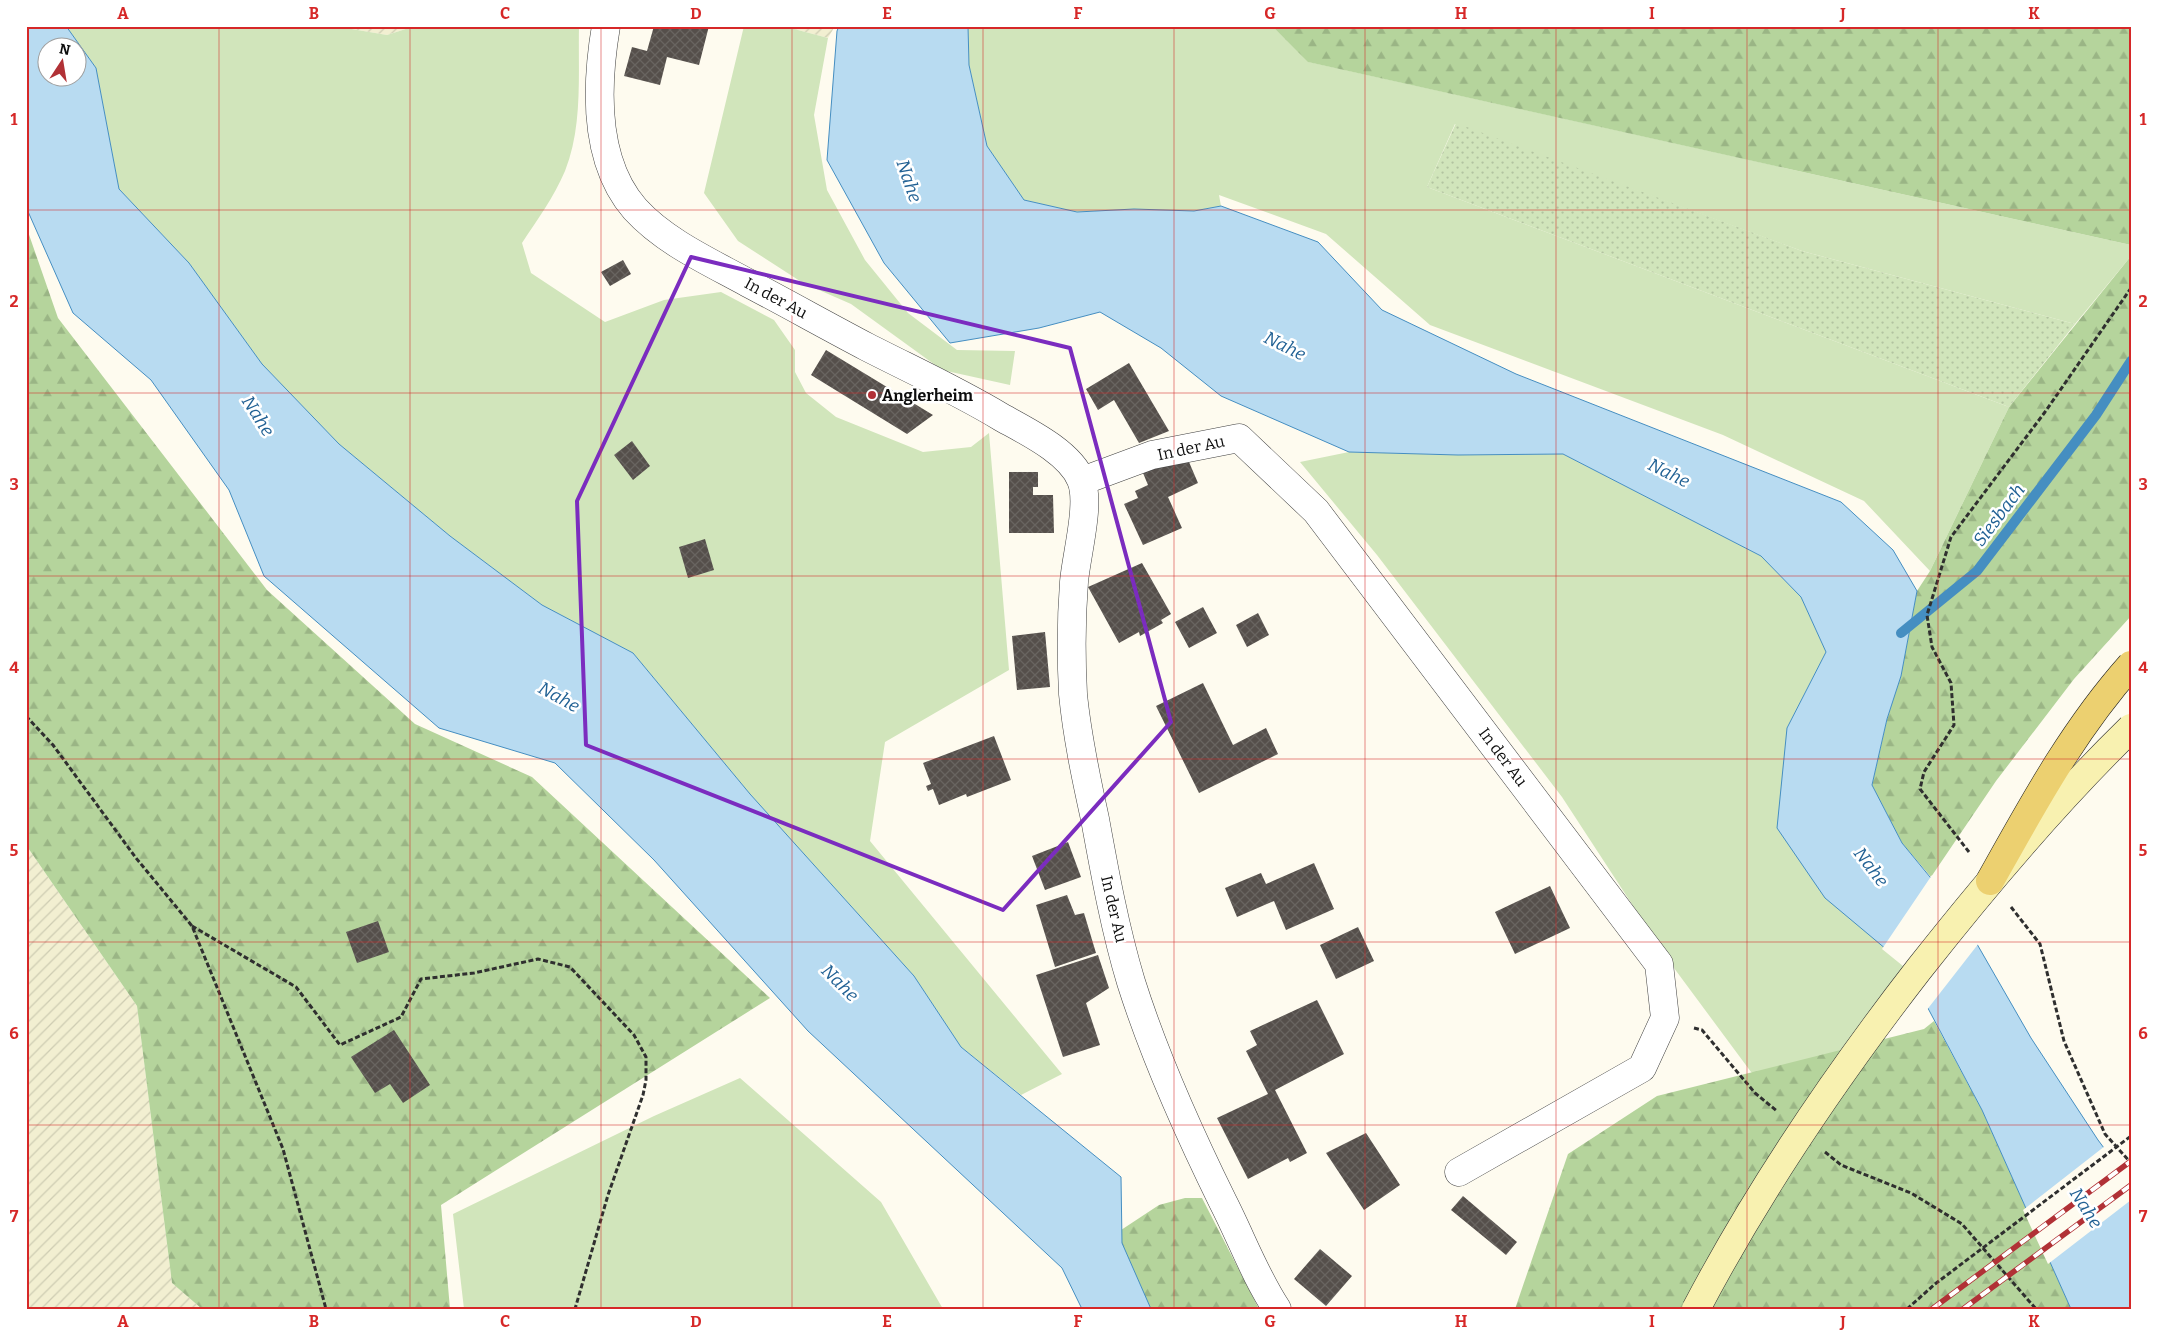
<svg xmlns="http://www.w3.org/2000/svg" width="2157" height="1335" font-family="Bitter,serif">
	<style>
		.farmland { fill: url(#farmland-furrows) }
		.grass { fill: #d1e5bb }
		.forest { fill: url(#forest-firs) }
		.garden { fill: url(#garden-dots) }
		.water { fill: #b8dbf1; stroke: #458ec1; fill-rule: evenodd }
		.pier { fill: #fefbef }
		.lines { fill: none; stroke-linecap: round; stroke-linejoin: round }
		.stream { stroke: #458ec1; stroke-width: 10 }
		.building { fill: url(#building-cross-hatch) }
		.street-casing { stroke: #404040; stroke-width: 29 }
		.path { stroke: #2f2f2f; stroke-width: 3; stroke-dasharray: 5 2.5; stroke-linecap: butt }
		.street { stroke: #fff; stroke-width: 28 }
		.rail-casing { stroke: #b13136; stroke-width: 5.5 }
		.rail { stroke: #fff; stroke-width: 4; stroke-dasharray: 11; stroke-linecap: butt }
		.secondary-bridge-casing { stroke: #2f2f2f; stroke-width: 29; stroke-linecap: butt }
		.primary-bridge-casing { stroke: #1e1e1e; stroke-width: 29; stroke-linecap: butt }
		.path-bridge { stroke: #2f2f2f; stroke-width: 3; stroke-dasharray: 5 2.5; stroke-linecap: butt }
		.secondary-bridge { stroke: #f8f1b0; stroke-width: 28 }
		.primary-bridge { stroke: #ecd070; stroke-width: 28 }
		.marked { fill: none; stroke: #7b2cbf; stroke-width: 4; stroke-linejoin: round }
		.grid { fill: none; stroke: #d62828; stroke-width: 1; stroke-opacity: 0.55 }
		.poi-dot { fill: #b13136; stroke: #fff; stroke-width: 2 }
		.labels { text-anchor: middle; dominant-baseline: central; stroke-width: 5; stroke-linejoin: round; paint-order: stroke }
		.street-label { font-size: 16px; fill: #0d0d0d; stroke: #fff }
		.poi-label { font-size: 16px; font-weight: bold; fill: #0d0d0d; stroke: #fff; text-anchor: start }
		.water-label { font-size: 18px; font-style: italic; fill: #216194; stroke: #fff }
		.neatline { fill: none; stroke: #d62828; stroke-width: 2 }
		.grid-label { font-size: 16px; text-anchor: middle; font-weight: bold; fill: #d62828 }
	</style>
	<defs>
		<pattern id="farmland-furrows" width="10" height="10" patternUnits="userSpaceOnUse" patternTransform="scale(1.25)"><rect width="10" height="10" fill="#f2efd1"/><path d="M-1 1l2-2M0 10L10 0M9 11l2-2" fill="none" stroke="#ceccb2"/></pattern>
		<pattern id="forest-firs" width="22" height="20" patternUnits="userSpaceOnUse" patternTransform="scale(1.25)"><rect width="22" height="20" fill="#b5d49c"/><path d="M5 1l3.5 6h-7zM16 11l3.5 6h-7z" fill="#9ab585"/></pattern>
		<pattern id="garden-dots" width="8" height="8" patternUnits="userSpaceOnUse" patternTransform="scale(1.25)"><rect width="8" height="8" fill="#d1e5bb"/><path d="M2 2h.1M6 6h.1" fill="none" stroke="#b2c3a0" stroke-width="1.8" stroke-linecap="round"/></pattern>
		<pattern id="building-cross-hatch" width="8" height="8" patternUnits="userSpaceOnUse" patternTransform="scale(1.25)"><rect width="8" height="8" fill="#554f4b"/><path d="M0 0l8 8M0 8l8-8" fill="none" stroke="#686460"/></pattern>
	</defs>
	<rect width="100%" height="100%" fill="#fefbef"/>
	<path class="farmland" d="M334,26H415L387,35Z
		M783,26H835L828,38Z
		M26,845L137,1006L172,1283L202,1309H26Z"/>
	<path class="grass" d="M66,26H334L387,35L415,26H579C578,74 583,126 565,171C554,197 537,220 522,243L531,273L605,322L664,300L721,292L774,320L795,350V372L806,393L836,417L923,452L971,447L989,433L1009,670L885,742L870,841L1062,1074L1021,1095L961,1047L914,976L750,794L633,653L542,605L450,536L339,444L262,364L189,263L119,189L96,68Z
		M744,26H783L828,38L814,115L827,190L865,260L908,313L957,350L1015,351L1010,385L942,370L851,304L803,283L738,241L704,193Z
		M968,26H1272L1309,62L2131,245V256L2075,324L1802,251L1455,124L1427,187L2009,407L1930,571L1864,501L1723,435L1430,325L1326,234L1219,195L1221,206L1194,211L1134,209L1077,212L1024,200L987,146L969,65Z
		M1349,452L1458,455L1563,454L1761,556L1801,597L1826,652L1787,728L1905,965L1823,1129L1751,1072L1671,964L1562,797L1377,555L1300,462Z
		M740,1078L881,1202L943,1309H464L453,1214L654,1116Z"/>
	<path class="forest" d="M1272,26H2131V245L1308,62Z
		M26,226L58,318L267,590L415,724L532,777L770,998L441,1205L450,1309H202L172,1283L137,1006L26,845Z
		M2131,256V616L2074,679L1996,781L1931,877L1902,843L1872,785L1887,719L1901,675L1917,591L1930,571L2009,407Z
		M1934,1021L1982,1110L2071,1309H1515L1568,1154L1657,1096L1924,1029Z
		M1185,1198H1202L1259,1309H1134L1115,1234L1159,1205Z"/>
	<path class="garden" d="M1456,123L1802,251L2075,324L2009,407L1427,187Z"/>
	<path class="water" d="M26,26H66L96,68L119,189L189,263L262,364L339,444L450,536L542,605L633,653L750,794L914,976L961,1047L1121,1177L1122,1243L1151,1309H1082L1062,1268L808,1031L654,860L555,763L439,728L264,576L229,490L151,380L73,313L26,207ZM48,48H78V78H48Z
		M839,26H968L969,65L987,146L1024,200L1077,212L1134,209L1194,211L1221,206L1318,242L1382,310L1516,374L1841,502L1893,550L1917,591L1901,676L1887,719L1872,785L1902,843L1958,911L2031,1038L2098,1140L2131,1184V1309H2071L1982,1110L1905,965L1825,898L1777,828L1787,728L1826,652L1801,597L1761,556L1563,454L1458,455L1349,452L1221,396L1161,348L1100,312L1039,328L950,343L884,263L827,160L837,31Z"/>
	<path class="pier" d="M1932,875L1960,909L1979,943L1926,1011L1903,966L1882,949Z
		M2105,1146L2131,1180V1200L2048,1264L2023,1210Z"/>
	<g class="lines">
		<path class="stream" d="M1901,633L1977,571L2096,415L2131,361"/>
	</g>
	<path class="building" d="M654,26H709L699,65L667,57L660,85L624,76L632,47L647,51Z
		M623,260L631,274L610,286L601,272Z
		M826,350L933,415L907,434L811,375Z
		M1129,363L1169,431L1139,443L1114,400L1098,410L1086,389Z
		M632,441L650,466L633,480L614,455Z
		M1186,453L1195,460L1189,462L1198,483L1168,497L1182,528L1143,545L1124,504L1138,498L1135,491L1148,485L1143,473Z
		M1009,472H1038V487H1033V495H1053L1054,533H1009Z
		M705,539L714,570L688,578L679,547Z
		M1142,563L1171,614L1161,620L1163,623L1140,636L1139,632L1119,643L1088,587Z
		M1203,607L1217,633L1189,648L1175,622Z
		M1258,613L1269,635L1247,647L1236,625Z
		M1045,632L1050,687L1017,690L1012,636Z
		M1203,683L1233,745L1266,728L1278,754L1199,793L1156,706Z
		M994,736L1011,780L967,797L966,794L939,805L933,789L928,791L926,786L931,784L923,763Z
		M1068,842L1081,877L1045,890L1032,856Z
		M1314,863L1334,909L1286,930L1274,901L1237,917L1225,888L1261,873L1266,884Z
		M1550,886L1570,928L1515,954L1495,912Z
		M1067,895L1075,915L1084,913L1096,953L1055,967L1036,905Z
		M378,921L389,952L357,963L346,932Z
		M1358,927L1374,961L1336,979L1320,945Z
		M1098,955L1109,988L1086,1003L1100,1045L1063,1057L1036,975Z
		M1317,1000L1344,1054L1275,1090L1307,1153L1290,1162L1288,1158L1248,1179L1217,1118L1268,1094L1246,1051L1257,1045L1250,1031Z
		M394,1030L430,1085L403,1103L390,1084L375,1093L351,1057Z
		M1366,1133L1400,1185L1364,1210L1326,1153Z
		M1463,1196L1517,1242L1506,1255L1451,1210Z
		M1320,1249L1352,1276L1326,1306L1294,1279Z"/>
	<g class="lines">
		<defs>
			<path id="street" d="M606,26C596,85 593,161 635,209C665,242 710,262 748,283C788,304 827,326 867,347C912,370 958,391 1001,417C1026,431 1070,452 1081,480C1091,503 1076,556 1074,582C1071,620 1071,656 1073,694C1077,736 1086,778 1095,819C1105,874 1115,929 1131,982C1155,1058 1188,1131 1223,1202C1241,1237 1255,1276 1277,1309
				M1082,481L1152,455L1239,438L1316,511L1659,964L1665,1018L1642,1068L1459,1172"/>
		</defs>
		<use href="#street" class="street-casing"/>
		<path class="path" d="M26,716L53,745L136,858L192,926L283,1149L326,1309
			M1969,852L1920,789L1924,772L1954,725L1951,683L1932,647L1927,615L1951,537L2045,412L2131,288
			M2011,907L2040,944L2064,1041L2105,1134L2131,1163
			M192,926L296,987L340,1045L401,1017L421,979L474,973L538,959L570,967L634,1035L646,1057V1080L643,1095L608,1195L575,1309
			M1694,1028L1702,1030L1755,1093L1777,1111
			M1825,1152L1841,1165L1911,1193L1962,1224L2036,1309
			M1907,1309L1935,1284"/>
		<use href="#street" class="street"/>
		<defs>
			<path id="rail" d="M1932,1309L2131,1161
				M1963,1309L2131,1185"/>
		</defs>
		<use href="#rail" class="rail-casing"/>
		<use href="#rail" class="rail"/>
		<defs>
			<path id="secondary-bridge" d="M1696,1309C1759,1189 1836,1076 1919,969C1985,885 2054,803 2131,728"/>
			<path id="primary-bridge" d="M1990,881C2032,806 2073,730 2131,665"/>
		</defs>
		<use href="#secondary-bridge" class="secondary-bridge-casing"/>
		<use href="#primary-bridge" class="primary-bridge-casing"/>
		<path class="path-bridge" d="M1935,1284L2131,1136"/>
		<use href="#secondary-bridge" class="secondary-bridge"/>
		<use href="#primary-bridge" class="primary-bridge"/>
	</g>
	<path class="marked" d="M691,257L1070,348L1171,722L1003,910L586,745L577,501Z"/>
	<path class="grid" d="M219,26V1309M410,26V1309M601,26V1309M792,26V1309M983,26V1309M1174,26V1309M1365,26V1309M1556,26V1309M1747,26V1309M1938,26V1309M26,210H2131M26,393H2131M26,576H2131M26,759H2131M26,942H2131M26,1125H2131"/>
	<circle class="poi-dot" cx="872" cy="395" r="5"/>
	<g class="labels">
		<g class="street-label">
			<text transform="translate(776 298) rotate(28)">In der Au</text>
			<text transform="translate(1191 448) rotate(-12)">In der Au</text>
			<text transform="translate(1503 757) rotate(53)">In der Au</text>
			<text transform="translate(1114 909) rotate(77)">In der Au</text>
		</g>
		<g class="poi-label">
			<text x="882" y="395">Anglerheim</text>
		</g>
		<g class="water-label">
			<text transform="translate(909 181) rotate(71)">Nahe</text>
			<text transform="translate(1285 346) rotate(26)">Nahe</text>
			<text transform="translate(258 416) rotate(58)">Nahe</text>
			<text transform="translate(1669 473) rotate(26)">Nahe</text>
			<text transform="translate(1999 515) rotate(-53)">Siesbach</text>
			<text transform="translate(559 697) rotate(29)">Nahe</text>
			<text transform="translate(1871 867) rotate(53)">Nahe</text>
			<text transform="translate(840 983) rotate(45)">Nahe</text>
			<text transform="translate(2086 1208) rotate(58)">Nahe</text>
		</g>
	</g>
	<rect width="2157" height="1335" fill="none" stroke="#ffffff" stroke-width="55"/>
	<g transform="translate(62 62) rotate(12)"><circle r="24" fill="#ffffff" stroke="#9e9e9e"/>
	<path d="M0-4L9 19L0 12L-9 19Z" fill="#b13136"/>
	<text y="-8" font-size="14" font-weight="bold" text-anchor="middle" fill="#0d0d0d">N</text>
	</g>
	<rect x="28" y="28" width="2102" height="1280" class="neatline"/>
	<g class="grid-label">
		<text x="123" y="19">A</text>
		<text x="314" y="19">B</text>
		<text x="505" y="19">C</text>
		<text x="696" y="19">D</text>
		<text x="887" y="19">E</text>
		<text x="1078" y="19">F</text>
		<text x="1270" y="19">G</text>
		<text x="1461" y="19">H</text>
		<text x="1652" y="19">I</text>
		<text x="1843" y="19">J</text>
		<text x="2034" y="19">K</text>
		<text x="14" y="125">1</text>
		<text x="2143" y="125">1</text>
		<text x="14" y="307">2</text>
		<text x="2143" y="307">2</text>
		<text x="14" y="490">3</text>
		<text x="2143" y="490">3</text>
		<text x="14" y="673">4</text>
		<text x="2143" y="673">4</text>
		<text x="14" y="856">5</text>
		<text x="2143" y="856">5</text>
		<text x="14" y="1039">6</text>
		<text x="2143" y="1039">6</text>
		<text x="14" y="1222">7</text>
		<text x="2143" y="1222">7</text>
		<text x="123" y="1327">A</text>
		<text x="314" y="1327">B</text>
		<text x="505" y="1327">C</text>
		<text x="696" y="1327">D</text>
		<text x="887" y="1327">E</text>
		<text x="1078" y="1327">F</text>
		<text x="1270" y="1327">G</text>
		<text x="1461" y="1327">H</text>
		<text x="1652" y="1327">I</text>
		<text x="1843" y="1327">J</text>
		<text x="2034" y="1327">K</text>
	</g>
</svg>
